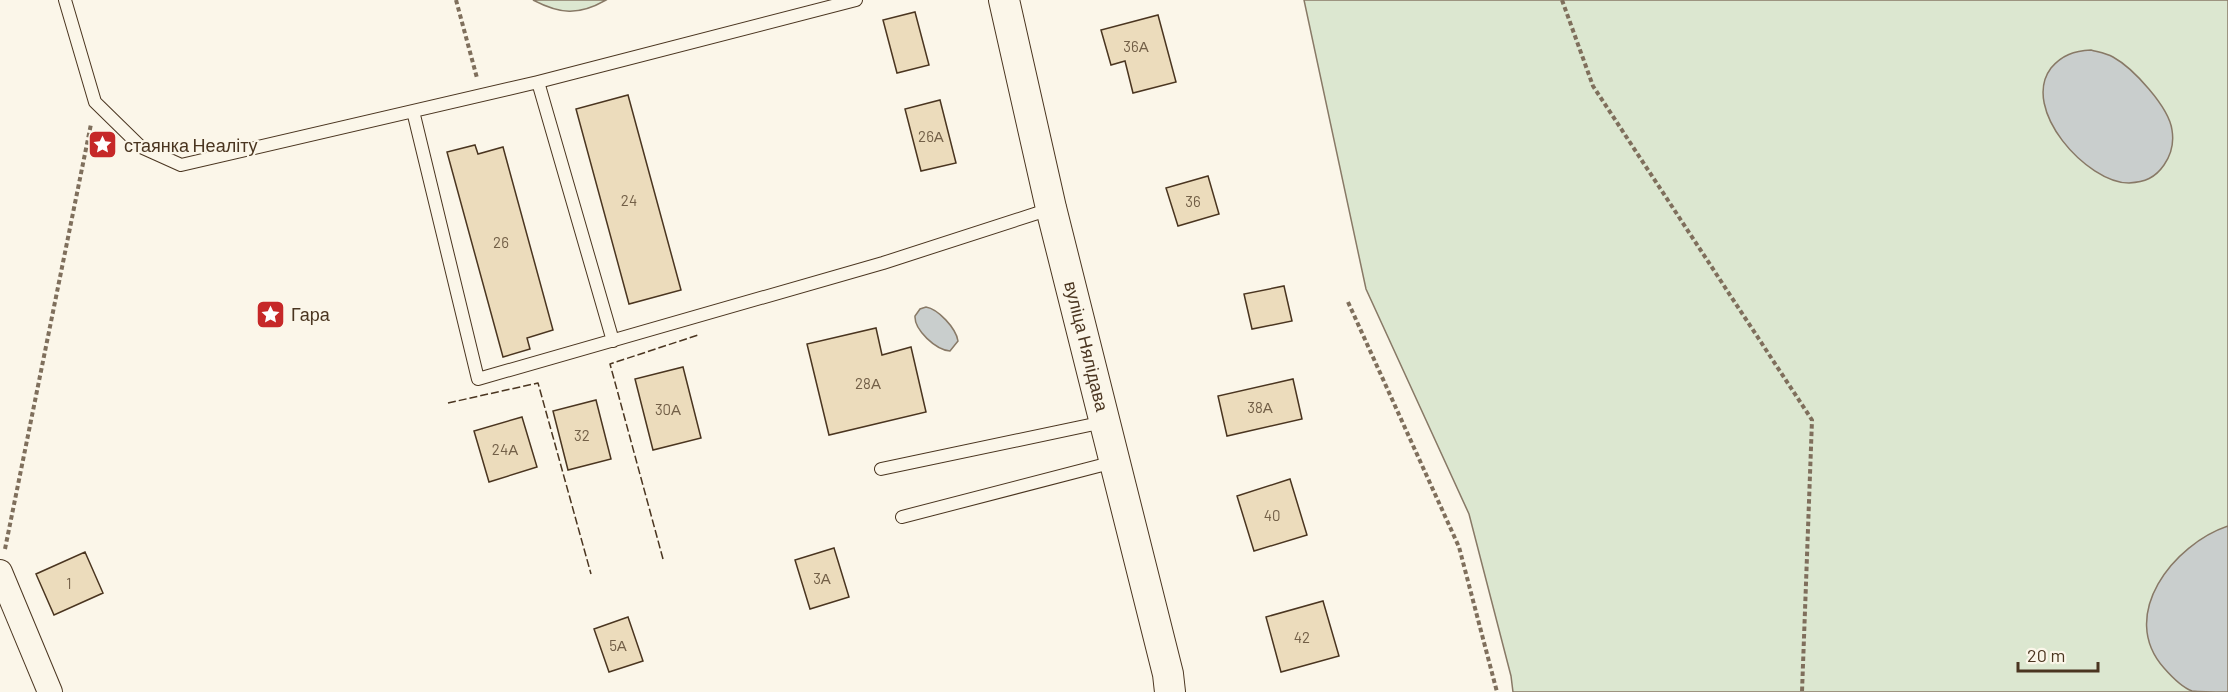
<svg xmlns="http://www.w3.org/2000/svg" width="2228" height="692" font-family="Barlow,sans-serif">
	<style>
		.green { fill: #dce7d0; stroke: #887966; stroke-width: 1.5 }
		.water { fill: #c9cecd; stroke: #887966; stroke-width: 1.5 }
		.building { fill: #ecdcbc; stroke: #4a3520; stroke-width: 1.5 }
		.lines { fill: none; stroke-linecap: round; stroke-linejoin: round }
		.service-casing { stroke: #4a3520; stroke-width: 14 }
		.minor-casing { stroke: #4a3520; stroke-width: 26 }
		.tertiary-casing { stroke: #4a3520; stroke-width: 32 }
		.path { stroke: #7f6f5c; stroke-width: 4; stroke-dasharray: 4.5 3; stroke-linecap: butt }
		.service { stroke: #fbf6e9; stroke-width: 12 }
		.minor { stroke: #fbf6e9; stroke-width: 24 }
		.tertiary { stroke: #fbf6e9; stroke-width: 30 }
		.fence { stroke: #4a3520; stroke-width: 1.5; stroke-dasharray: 8 3; stroke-linecap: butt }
		.labels { text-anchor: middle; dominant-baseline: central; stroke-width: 4.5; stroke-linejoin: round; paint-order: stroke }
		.number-label { font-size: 15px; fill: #725f47 }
		.poi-label { font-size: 18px; fill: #4a3520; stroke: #fbf6e9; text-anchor: start }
		.street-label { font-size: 18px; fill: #4a3520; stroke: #fbf6e9 }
	</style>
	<rect width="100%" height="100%" fill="#fbf6e9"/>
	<path class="green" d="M533,0H606C578,16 560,14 533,0Z
		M1304,0H2228V692H1513L1511,676L1469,514L1366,289Z"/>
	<path class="water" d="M2091,50C2098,52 2106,53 2113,57C2133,68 2169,107 2172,130C2174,142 2171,155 2164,165C2155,178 2145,182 2129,183C2087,183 2020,109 2051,68C2062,55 2074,51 2091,50Z
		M926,307C938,309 956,328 958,341L950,351C936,350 914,330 915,316L920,309Z
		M2228,526V692C2218,692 2201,692 2192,691C2181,687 2171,676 2164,668C2117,615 2174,544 2228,526Z"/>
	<path class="building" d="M915,12L929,65L897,73L883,20Z
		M1158,15L1176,82L1133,93L1125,61L1111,65L1101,30Z
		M628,95L681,290L629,304L576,109Z
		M940,100L956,163L921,171L905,109Z
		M475,145L478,154L503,147L553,330L527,338L530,349L503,357L447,152Z
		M1208,176L1219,214L1178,226L1166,188Z
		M1284,286L1292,321L1252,329L1244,294Z
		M876,328L882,355L911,347L926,412L829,435L807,344Z
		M683,367L701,438L653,450L635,379Z
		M1293,379L1302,419L1227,436L1218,396Z
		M596,400L611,459L568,470L553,411Z
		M522,417L537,467L489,482L474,431Z
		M1290,479L1307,535L1254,551L1237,496Z
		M834,548L849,597L810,609L795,560Z
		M85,552L103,593L54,615L36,574Z
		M1323,601L1339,656L1281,672L1266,617Z
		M628,617L643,661L609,672L594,629Z"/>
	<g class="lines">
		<defs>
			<path id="service" d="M65,0L95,102L141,147L181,165L538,82L856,0
				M538,82L613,341
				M413,111L478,379L883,263L1050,209
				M881,469L1104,422
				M902,517L1114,462"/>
			<path id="minor" d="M0,572L50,692"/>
			<path id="tertiary" d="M1004,0L1051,208L1168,674L1170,692"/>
		</defs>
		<use href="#service" class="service-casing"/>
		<use href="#minor" class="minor-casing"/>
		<use href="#tertiary" class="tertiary-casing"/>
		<path class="path" d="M456,0L477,78
			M1562,0L1593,86L1812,420L1802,692
			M1348,302L1459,547L1497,692
			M5,549L91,124"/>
		<use href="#service" class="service"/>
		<use href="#minor" class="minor"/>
		<use href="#tertiary" class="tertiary"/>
		<path class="fence" d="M448,403L538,383L591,574
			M663,559L610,364L698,335"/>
	</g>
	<defs>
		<symbol id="sight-square" viewBox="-11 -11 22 22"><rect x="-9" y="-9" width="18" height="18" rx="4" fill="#c62828" stroke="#fbf6e9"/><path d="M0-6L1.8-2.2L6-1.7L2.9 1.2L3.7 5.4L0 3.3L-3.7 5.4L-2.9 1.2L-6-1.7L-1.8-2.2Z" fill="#fff"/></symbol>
	</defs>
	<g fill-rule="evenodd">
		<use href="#sight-square" x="86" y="128" width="33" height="33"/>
		<use href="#sight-square" x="254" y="298" width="33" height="33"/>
	</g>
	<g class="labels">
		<g class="number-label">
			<text x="1136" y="46">36А</text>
			<text x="931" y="136">26А</text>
			<text x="629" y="200">24</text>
			<text x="1193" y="201">36</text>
			<text x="501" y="242">26</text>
			<text x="868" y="383">28А</text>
			<text x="1260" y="407">38А</text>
			<text x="668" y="409">30А</text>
			<text x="582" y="435">32</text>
			<text x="505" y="449">24А</text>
			<text x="1272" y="515">40</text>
			<text x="822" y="578">3А</text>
			<text x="69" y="583">1</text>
			<text x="1302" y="637">42</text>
			<text x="618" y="645">5А</text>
		</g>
		<g class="poi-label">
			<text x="124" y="145">стаянка Неаліту</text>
			<text x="291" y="314">Гара</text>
		</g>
		<g class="street-label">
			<text transform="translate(1087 346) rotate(76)">вуліца Нялідава</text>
		</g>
	</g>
	<path d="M2018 662v9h80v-9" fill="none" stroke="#4a3520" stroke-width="3"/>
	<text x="2027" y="662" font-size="18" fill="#4a3520" stroke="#fbf6e9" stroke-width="4.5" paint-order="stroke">20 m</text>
</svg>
